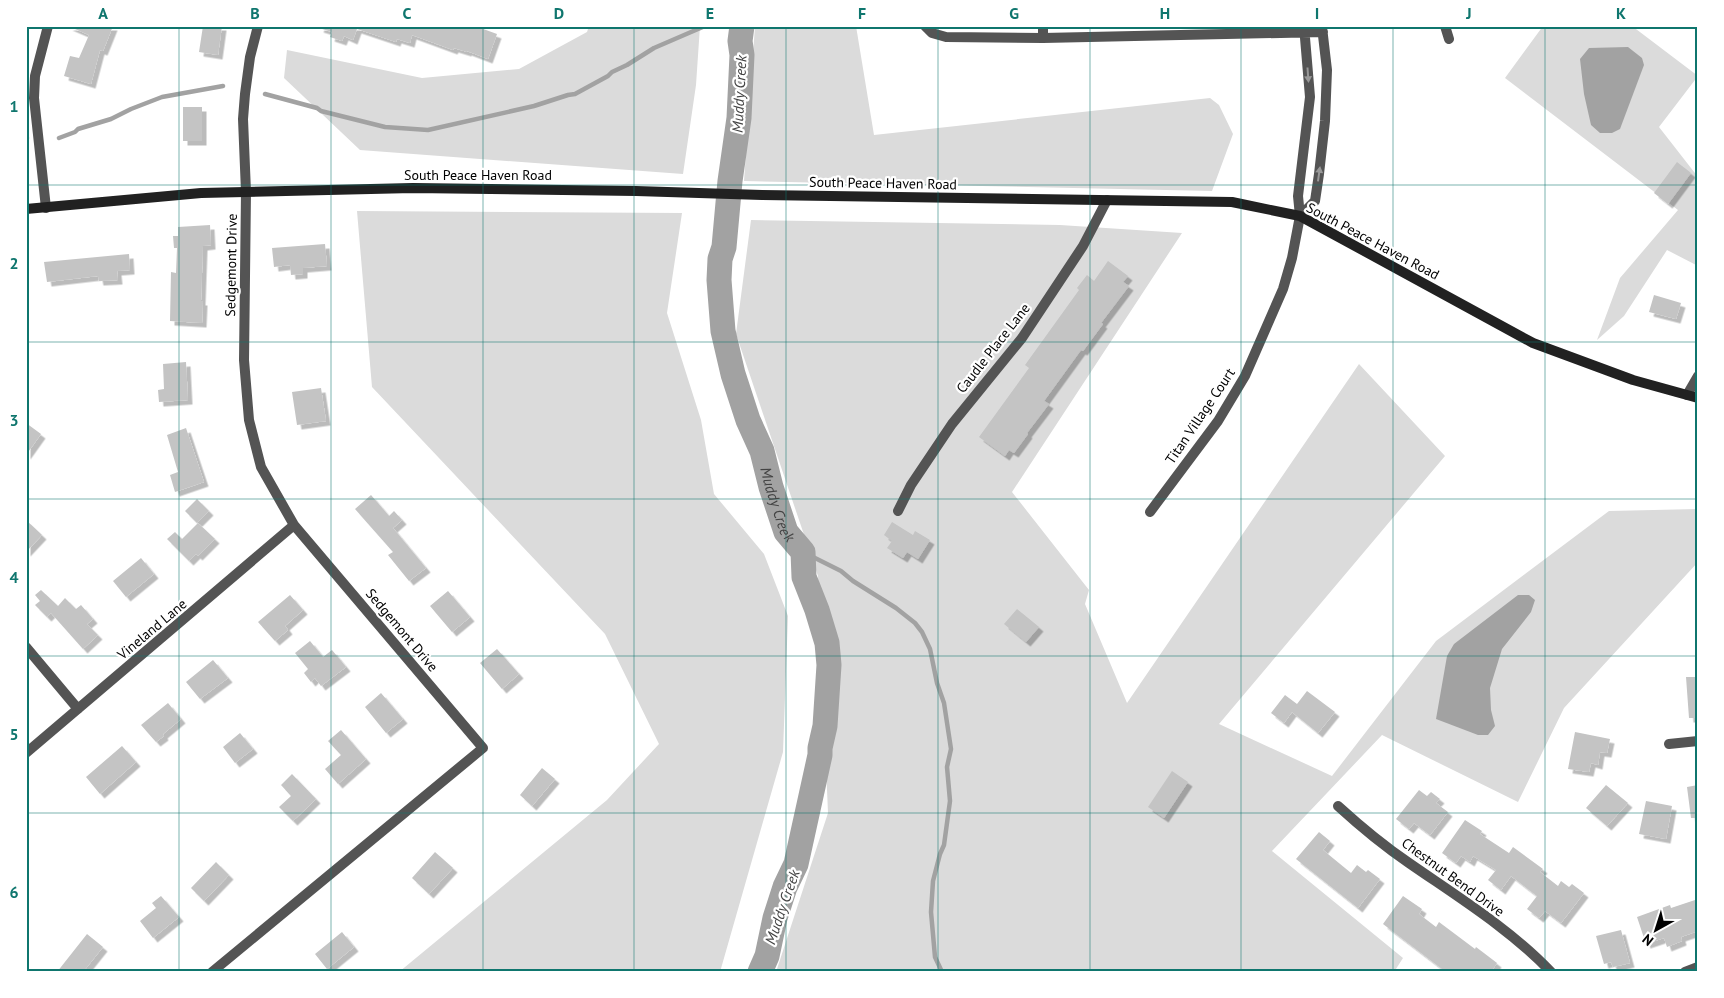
<svg xmlns="http://www.w3.org/2000/svg" width="1724" height="998" font-family="'PT Sans',sans-serif">
	<style>
		.green { fill: #dbdbdb }
		.water { fill: #a2a2a2 }
		.lines { fill: none; stroke-linecap: round; stroke-linejoin: round }
		.stream { stroke: #a2a2a2; stroke-width: 4.5 }
		.river { stroke: #a2a2a2; stroke-width: 25 }
		.building { fill: #c4c4c4; filter: url(#shadow) }
		.minor { stroke: #545454; stroke-width: 10 }
		.secondary { stroke: #212121; stroke-width: 10 }
		.oneway { fill: #989898 }
		.grid { fill: none; stroke: #0f766e; stroke-width: 1; stroke-opacity: 0.55 }
		.labels { text-anchor: middle; dominant-baseline: central; stroke-width: 4.5; stroke-linejoin: round; paint-order: stroke }
		.street-label { font-size: 14px; fill: #000; stroke: #fff }
		.water-label { font-size: 15px; font-style: italic; fill: #434343; stroke: #fff }
		.neatline { fill: none; stroke: #0f766e; stroke-width: 2 }
		.grid-label { font-size: 16px; text-anchor: middle; font-weight: bold; fill: #0f766e }
	</style>
	<defs>
		<filter id="shadow"><feDropShadow dx="4.5" dy="4.5" stdDeviation="0" flood-color="#0004"/></filter>
	</defs>
	<rect width="100%" height="100%" fill="#fff"/>
	<path class="green" d="M589,26H700L696,85L683,174L360,150L284,78L287,50L422,78L519,69L587,32Z
		M755,26H856L874,135L1210,98L1219,105L1233,134L1212,191L744,181Z
		M1543,26H1632L1698,76L1659,127L1698,177V266L1667,250L1624,316L1597,340L1620,278L1678,210L1505,78Z
		M357,211L682,213L667,313L701,420L714,494L764,554L788,616L783,752L720,972H399L607,800L659,744L605,634L372,387Z
		M751,220L1060,225L1182,233L1012,492L1089,590L1085,604L1127,703L1359,364L1445,456L1219,724L1332,776L1436,641L1609,511L1698,509V562L1564,708L1518,802L1382,735L1272,851L1403,958L1394,972H776L828,813L818,576L736,334Z"/>
	<path class="water" d="M1628,47L1642,58L1644,65L1620,129L1612,133H1600L1591,125L1584,94L1580,59L1589,48Z
		M1518,595H1529L1535,600L1531,612L1502,649L1490,688L1491,710L1495,726L1488,735H1478L1436,719L1447,656L1454,644Z"/>
	<g class="lines">
		<path class="stream" d="M265,94L317,108L321,111L385,127L428,130L534,106L568,95L575,94L608,76L612,72L627,65L654,48L705,26
			M26,138H27
			M59,138L75,132L78,129L111,119L131,109L162,97L223,86
			M803,552L841,571L853,581L896,608L915,623L922,632L930,649L937,683L944,703L951,749L947,767L950,801L944,845L940,854L933,881L931,912L935,957L942,972"/>
		<path class="river" id="s1" d="M742,26L740,41L742,55L739,118L730,181L724,247L720,259L719,280L723,331L733,374L748,420L762,451L771,487L786,532L803,552L804,577L817,610L827,643L829,665L825,726L820,748V755L796,864L785,887L775,918L767,956L760,972"/>
	</g>
	<path class="building" d="M68,26H113L103,51L100,50L91,84L64,76L70,56L79,58L89,35Z
		M203,26H222L218,55L199,52Z
		M320,26H475L497,34L488,59L467,51V52L454,48L453,50L412,35L410,43L397,39L396,42L357,29L353,40L344,36L342,41L330,37L332,32L319,28Z
		M183,107H202V141H183Z
		M1677,162L1691,173L1668,204L1654,193Z
		M210,225L211,245L203,246L201,301H203L202,323L170,321L171,272L176,273L177,248H174L173,236H178V227Z
		M325,244L327,266L303,268V274L291,275L290,265L274,267L272,248Z
		M129,254L130,270L117,271L118,280L99,281L98,276L47,282L44,262Z
		M1108,261L1128,276L1123,282L1129,286L1101,323L1103,324L1083,351L1081,350L1044,401L1049,404L1027,433L1028,434L1014,453L1009,450L1005,456L979,437L1029,368L1025,365L1079,290L1077,288L1087,275L1094,281Z
		M1654,295L1681,303L1676,319L1649,312Z
		M186,362L188,400L159,402L158,390L164,389L163,364Z
		M321,388L326,421L297,425L292,392Z
		M26,423L41,434L26,455Z
		M186,428L204,482L175,492L170,475L178,472L167,435Z
		M371,495L389,516L394,511L402,520L393,528L426,568L409,581L388,555L393,552L355,509Z
		M197,499L209,511L197,523L185,511Z
		M26,520L42,535L26,552Z
		M892,522L913,535L915,531L930,540L918,559L907,552L903,558L887,548L892,541L884,535Z
		M198,523L215,539L198,556L196,554L189,561L167,539L175,532L182,539Z
		M141,558L154,574L126,597L113,581Z
		M41,590L58,606L65,598L76,609L81,605L93,619L87,624L98,635L83,649L51,613L47,617L35,605L40,601L35,595Z
		M448,591L470,617L452,632L430,606Z
		M290,595L303,610L285,626L288,630L275,641L258,622Z
		M1017,609L1039,627L1026,642L1004,624Z
		M310,641L323,657L332,650L346,667L321,686L315,678L311,682L304,673L308,669L295,653Z
		M497,649L519,674L502,689L480,663Z
		M213,660L228,678L200,699L186,682Z
		M1686,677H1698V718H1689Z
		M1307,691L1335,712L1318,733L1292,712L1284,723L1271,713L1285,695L1297,704Z
		M381,693L403,719L386,733L365,707Z
		M168,703L181,719L163,734L164,736L156,742L141,725Z
		M341,730L366,759L338,784L325,769L341,755L328,741Z
		M1575,732L1610,739L1607,753L1600,752L1598,765L1591,763L1589,772L1568,769Z
		M240,733L253,749L235,763L223,747Z
		M122,746L136,762L100,794L86,777Z
		M542,768L555,779L532,806L520,795Z
		M1172,771L1188,782L1164,818L1148,807Z
		M292,774L316,799L293,821L279,807L291,796L281,785Z
		M1606,785L1628,803L1607,826L1586,808Z
		M1698,785V818H1691L1687,787Z
		M1419,790L1427,796L1431,792L1440,799L1436,803L1448,812L1430,835L1414,823L1409,829L1396,819Z
		M1646,801L1672,806L1666,839L1639,834Z
		M1465,820L1482,831L1480,834L1509,853L1513,847L1543,869L1540,872L1558,886L1561,881L1569,887L1572,884L1584,893L1561,923L1545,911L1539,918L1527,909L1537,896L1511,876L1501,890L1488,880L1496,870L1473,856L1470,862L1461,856L1456,863L1442,853Z
		M1319,832L1330,841L1323,850L1351,873L1357,865L1366,872L1368,870L1380,879L1358,908L1296,859Z
		M435,852L453,868L429,894L412,878Z
		M216,862L229,875L204,901L191,888Z
		M161,896L179,917L153,938L140,921L156,908L152,903Z
		M1403,896L1422,909L1419,914L1436,927L1439,922L1475,949L1476,947L1497,963L1491,972H1446L1383,924Z
		M1698,899V931L1681,937L1682,941L1667,947L1664,938L1646,944L1637,917L1670,905L1671,908Z
		M1621,930L1630,963L1613,967L1611,962L1604,964L1596,936Z
		M342,932L354,947L327,969L315,954Z
		M87,934L103,947L83,972H57Z"/>
	<g class="lines">
		<path class="minor" d="M925,26L932,33L946,37L1043,38L1323,32
			M1043,26V38
			M1445,26L1449,39
			M46,208L34,98L35,76L48,26
			M1300,216L1315,201L1319,174L1325,121L1327,70L1322,27
			M1687,395L1698,376
			M898,511L911,485L952,424L1022,338L1083,246L1107,200
			M1150,512L1218,421L1245,376L1283,289L1292,258L1300,216L1298,196L1310,97L1304,26
			M26,647L78,709
			M1669,744L1698,741
			M26,753L294,525
			M1338,806C1361,827 1384,846 1409,863C1458,897 1510,929 1551,972
			M212,972L483,748L294,525L261,467L249,420L244,360L246,192L243,119L245,94L250,57L258,26
			M1685,972L1698,967"/>
		<path class="secondary" d="M26,209L201,193L413,188L636,191L762,195L1232,202L1300,216L1533,343L1633,380L1698,398"/>
	</g>
	<defs><path id="oneway-solid" d="M-6-.8H1V-3.2L6.5 0L1 3.2V.8H-6Z" transform="scale(1.25)"/></defs>
	<g class="oneway">
		<use href="#oneway-solid" transform="translate(1308 75) rotate(86)"/>
		<use href="#oneway-solid" transform="translate(1319 174) rotate(-82)"/>
	</g>
	<path class="grid" d="M179,26V972M331,26V972M483,26V972M634,26V972M786,26V972M938,26V972M1090,26V972M1241,26V972M1393,26V972M1545,26V972M26,185H1698M26,342H1698M26,499H1698M26,656H1698M26,813H1698"/>
	<g class="labels">
		<g class="street-label">
			<text x="478" y="175">South Peace Haven Road</text>
			<text transform="translate(883 183) rotate(1)">South Peace Haven Road</text>
			<text transform="translate(1373 241) rotate(28)">South Peace Haven Road</text>
			<text transform="translate(231 265) rotate(-89)">Sedgemont Drive</text>
			<text transform="translate(993 348) rotate(-52)">Caudle Place Lane</text>
			<text transform="translate(1200 416) rotate(-56)">Titan Village Court</text>
			<text transform="translate(152 629) rotate(-40)">Vineland Lane</text>
			<text transform="translate(402 630) rotate(50)">Sedgemont Drive</text>
			<text transform="translate(1453 877) rotate(36)">Chestnut Bend Drive</text>
		</g>
		<g class="water-label">
			<text transform="translate(739 94) rotate(-87)">Muddy Creek</text>
			<text stroke="none"><textPath href="#s1" startOffset="489">Muddy Creek</textPath></text>
			<text transform="translate(782 907) rotate(-71)">Muddy Creek</text>
		</g>
	</g>
	<rect width="1724" height="998" fill="none" stroke="#ffffff" stroke-width="55"/>
	<g transform="translate(1656 930) rotate(219)" stroke="#ffffff" stroke-width="4" paint-order="stroke">
	<path d="M0-4L9 19L0 12L-9 19Z" fill="#000000"/>
	<text y="-8" font-size="14" font-weight="bold" text-anchor="middle" fill="#000000">N</text>
	</g>
	<rect x="28" y="28" width="1668" height="942" class="neatline"/>
	<g class="grid-label">
		<text x="103" y="19">A</text>
		<text x="255" y="19">B</text>
		<text x="407" y="19">C</text>
		<text x="559" y="19">D</text>
		<text x="710" y="19">E</text>
		<text x="862" y="19">F</text>
		<text x="1014" y="19">G</text>
		<text x="1165" y="19">H</text>
		<text x="1317" y="19">I</text>
		<text x="1469" y="19">J</text>
		<text x="1621" y="19">K</text>
		<text x="14" y="112">1</text>
		<text x="14" y="269">2</text>
		<text x="14" y="426">3</text>
		<text x="14" y="583">4</text>
		<text x="14" y="740">5</text>
		<text x="14" y="898">6</text>
	</g>
</svg>
